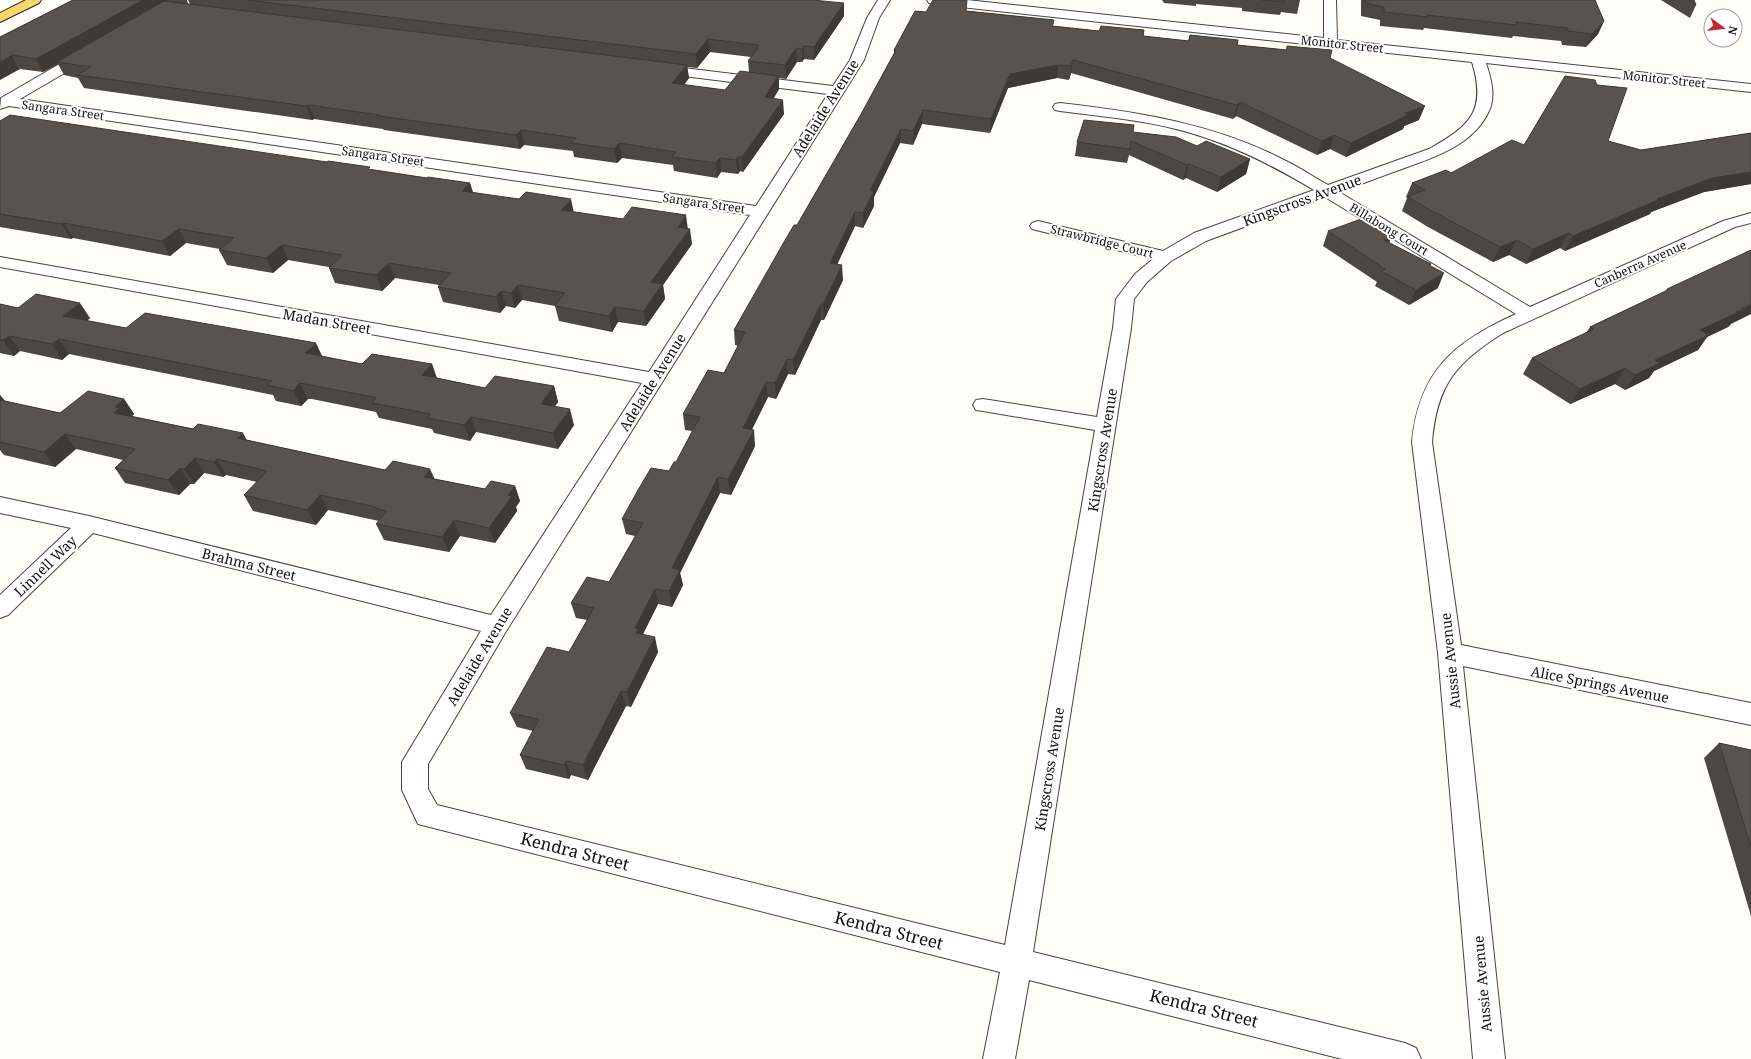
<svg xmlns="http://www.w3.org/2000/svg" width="1751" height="1059" font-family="'Noto Serif',serif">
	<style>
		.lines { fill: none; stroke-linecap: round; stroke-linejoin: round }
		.minor-casing { stroke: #444; stroke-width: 2 }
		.major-casing { stroke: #222; stroke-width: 2 }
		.minor { fill: #fff; fill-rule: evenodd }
		.major { fill: #f9d66b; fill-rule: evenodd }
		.wall { fill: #4d4742; fill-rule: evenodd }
		.shaded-wall { fill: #3f3936 }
		.building { fill: #5a524d; stroke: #3f3936 }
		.labels { text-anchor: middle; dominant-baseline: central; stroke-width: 4; stroke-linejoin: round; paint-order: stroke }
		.far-street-label { font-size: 12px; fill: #111; stroke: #fff }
		.street-label { font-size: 14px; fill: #111; stroke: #fff }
		.near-street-label { font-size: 17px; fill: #111; stroke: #fff }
	</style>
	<rect width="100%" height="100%" fill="#fffdf5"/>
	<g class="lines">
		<defs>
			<path id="minor" d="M878,0H890L879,18L864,60L505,633L428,764V789L437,805L1005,945L1095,430L983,411L976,410L973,405L976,400L983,399L1097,417L1113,328L1116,299L1135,274L1153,259L1032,229L1030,226L1032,223L1038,221L1163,251L1194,233L1314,190C1269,163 1223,140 1172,128C1135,119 1097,116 1060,111L1055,110L1053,107L1055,104L1060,103C1139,112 1217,124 1288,162C1302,169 1315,178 1328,185L1429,149C1470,126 1487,111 1472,62L933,4L929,3L927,0H967L1324,38V0H1336L1337,40L1751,84V92L1486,63C1491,78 1496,96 1489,111C1473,146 1432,158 1399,170C1379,177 1359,185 1339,192L1530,307L1723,221L1751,213V223L1735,227L1503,333C1456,363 1437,384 1432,442L1461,645L1751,703V725L1463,666L1505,1059H1473L1438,653L1412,442C1419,371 1454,342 1516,314L1325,197L1206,241L1171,261L1147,282L1134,299L1131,328L1033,952L1405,1043L1416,1048L1421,1059H1342L1029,980L1015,1059H983L1000,972L418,824L402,790V762L481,631L93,533L8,615L0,618V595L71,528L0,513V497L89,516L491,615L642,383L0,267V257L649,372L750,215L9,106L0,109L1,98L82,51H92L94,54L92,57L20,99L756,206L828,94L659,73L654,72L652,69L654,66L659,65L833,86L850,60L867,18Z"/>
			<path id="major" d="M26,0H41L39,3L0,22V13Z"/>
		</defs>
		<use href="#minor" class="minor-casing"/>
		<use href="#major" class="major-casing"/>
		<use href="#minor" class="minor"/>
		<use href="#major" class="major"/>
	</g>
	<path class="wall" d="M73,0H187L188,4H190L188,0H812L844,16L814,60L804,59L802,62H797L786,79L779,78V89L774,98L784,114L743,172L740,171L738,174L721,172L717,178L674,171L673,165L622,158L617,163L574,157L573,151L524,145L520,149L384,130L383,129L314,119L312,120L84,88L78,78L64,75L58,64L43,72L20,69L0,37ZM710,52L751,57L748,61L749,72L725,90L684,85L689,78L687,67L697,68Z
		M1162,0H1300L1297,14L1281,12L1280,15L1242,11V8L1196,4V6L1164,3Z
		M1361,0H1595L1604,21L1598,34L1586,47L1562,45L1561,41L1513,36L1512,38L1424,28L1423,30L1380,26V20L1361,16Z
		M1661,0H1694L1696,5L1690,18Z
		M967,11L1054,20L1053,26L1099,31L1144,30L1143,36L1188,41L1190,35L1237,45L1286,50L1287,46L1330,58L1419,120L1404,126L1403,129L1346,157L1330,149L1317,155L1236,116L1233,119L1071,73L1069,80L1057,78L1008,88L990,133L922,124L913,145L900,143L874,197V206L863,228L855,226L837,264L843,280L824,320H821L795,375L788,374L776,399L768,397L751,430L755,446L731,495L720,493L680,573L683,585L672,607L658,604L643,634L658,652L631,707L626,706L588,780L571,775L569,779L526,769L520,755L533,731L517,727L510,713L569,652L587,620L576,618L571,603L609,582L635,536L626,534L622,519L669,471L676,462L692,431L685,430L683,414L724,373L738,346L735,345L734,330L797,225L860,116L894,54V50L926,12Z
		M0,121L371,170L427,178L470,183L473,192L574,212L688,228L692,244L663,285L665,299L646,326L618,322L612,332L559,321L555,306L522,300L515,308L506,306L500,313L443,302L438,287L439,285L395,278L382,291L335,283L329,268V267L288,260L273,273L227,265L219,250L220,249L186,243L170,256L73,238L71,239L0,227Z
		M1133,132L1197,146L1250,159L1246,174L1217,192L1186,178L1183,180L1129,155L1127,163L1075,156L1077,142Z
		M1751,133V184L1704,192L1651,212L1650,214L1565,251L1560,248L1526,264L1509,255L1493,262L1428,227L1402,211L1407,198L1406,197L1412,183L1451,173L1524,145L1608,141L1641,150Z
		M1328,231L1391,238L1389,243L1431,264L1430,266L1438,288L1409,305L1375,286L1377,282L1323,246Z
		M1667,289L1731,324L1728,327L1707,337L1698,350L1654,371L1649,378L1625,390L1615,384L1570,404L1523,374L1532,358L1586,333L1590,327L1665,291Z
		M0,304L18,308L90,318L87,321L126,328L322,356L362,364H432L437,378L485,388L554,386L558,402L555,406L574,425L558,449L476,432L470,441L434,433L432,429L379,418L376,412L312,399H308L301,406L276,401L273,395L69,354L62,360L20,351L14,356L0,353Z
		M0,395L5,401L60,413L124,399L134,414L132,416L247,440L385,470L435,479L485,489L515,486L520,501L516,507L517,511L495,543L460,536L449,552L384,540L376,524L379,521L328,510L316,525L253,511L244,495L257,482L226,475L223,477L204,473L194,484H190L179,495L125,483L115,468L123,460L76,449L55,467L4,455L0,450Z
		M1719,743L1751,750V916L1704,758Z"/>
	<path class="shaded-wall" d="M143,0H166L167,3L57,62L58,64L43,72L36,59Z
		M844,3V16L814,60V47Z
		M1604,21L1598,34L1586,47L1592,34Z
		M708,39L710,52L697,68L696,54Z
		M804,46V59L802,62V49Z
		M796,48L797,62L786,79L785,65Z
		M12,55L20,69L0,80V62Z
		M1073,60L1071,73L1069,80L1071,66Z
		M687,65L689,78L674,97L672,83Z
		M1058,65L1057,78L1008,88L990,133L991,119L1010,74Z
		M778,76L779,89L766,110L765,97Z
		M783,100L784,114L743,172L742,157Z
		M1240,102L1236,116L1233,119L1237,105Z
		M309,105L314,119L312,120L306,106Z
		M1425,106L1419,120L1404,126L1403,129L1346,157L1351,143L1405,113Z
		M923,110L922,124L913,145V131Z
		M901,129L900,143L874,197V206L863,228V213L870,191Z
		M521,130L524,145L520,149L516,135Z
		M1334,135L1330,149L1317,155L1322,141Z
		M619,143L622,158L617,163L614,149Z
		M738,157L740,171L738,174L736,160Z
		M720,158L721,172L717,178L716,163Z
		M1250,159L1246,174L1217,192L1221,177Z
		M1189,164L1186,178L1183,180L1187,165Z
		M1751,172V184L1704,192L1651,212L1650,214L1565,251L1573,236L1657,199L1712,178Z
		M470,183L474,198L462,191Z
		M571,199L574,213L561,210Z
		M855,212V226L831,278L830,263Z
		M686,215L688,230L678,227Z
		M64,223L73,238L71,239L62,224Z
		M179,229L186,243L170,256L162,241Z
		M690,229L692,244L663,285L665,299L646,326L644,311L651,282Z
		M1568,233L1560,248L1526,264L1533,249Z
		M1391,238L1385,253L1384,240Z
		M1517,240L1509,255L1493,262L1500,247Z
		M282,245L288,260L273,273L266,258Z
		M389,263L395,278L382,291L376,275Z
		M842,265L843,280L824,320L823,305Z
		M1444,273L1438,288L1409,305L1416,290Z
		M518,285L522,300L515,308L511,293Z
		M501,291L506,306L500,313L496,297Z
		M80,303L90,318L73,331L63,316Z
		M821,304V320L795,375L793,360Z
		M1751,304V314L1731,324L1728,327L1707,337L1698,350L1654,371L1649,378L1625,390L1635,375L1655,360L1700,330Z
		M615,307L618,322L612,332L609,316Z
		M9,336L20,351L14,356L3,340Z
		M59,339L69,354L62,360L52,344Z
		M316,343L323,358L305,353Z
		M787,359L788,374L776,399L775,383Z
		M432,364L437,380L422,375Z
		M1625,368L1615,384L1570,404L1580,389Z
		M766,382L768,397L745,444L743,428Z
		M300,383L308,399L301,406L293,391Z
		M554,386L558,402L545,419L541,404Z
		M0,395L7,404L0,410Z
		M124,399L134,414L128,420L114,413L115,407Z
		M570,409L574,425L558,449L553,433Z
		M471,417L476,432L470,441L464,425Z
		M754,430L755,446L731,495L728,479Z
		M243,433L251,448L237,438Z
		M65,434L76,449L55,467L44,452Z
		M195,458L204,473L194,484L184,469Z
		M217,459L226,475L223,477L214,462Z
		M180,468L190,484L179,495L168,480Z
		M430,469L437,484L424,477Z
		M718,477L720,493L680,573L683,585L672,607L669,591L672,568Z
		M515,486L520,501L516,507L517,511L495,543L489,528L508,495Z
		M320,495L328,510L316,525L307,510Z
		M454,520L460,536L449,552L442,537Z
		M655,589L658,604L641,638L640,648L635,628Z
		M655,637L658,652L631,707L627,692Z
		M621,691L626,706L588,780L583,765Z
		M566,761L571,775L569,779L564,765Z"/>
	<path class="building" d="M73,0H143L36,59L12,55L0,62V37Z
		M247,0H812L844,3L814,47L804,46L802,49L796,48L785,65L748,61L758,48H756L758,45L708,39L696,54Z
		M933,0H967L966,11L1054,20L1052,26L1099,31L1101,26L1144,30L1143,36L1189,41L1190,35L1238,40L1237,45L1287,50V46L1332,50L1330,58L1425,106L1405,113L1408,115L1351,143L1334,135L1322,141L1240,102L1237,105L1073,60L1071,66L1058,65L1010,74L991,119L923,110L913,131L901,129L870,191H874L863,213L855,212L830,263L842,265L823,305L821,304L793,360L787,359L775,383L766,382L743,428L754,430L728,479L718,477L672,568L680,570L669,591L655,589L635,628L638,629L636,633L655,637L627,692L621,691L583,765L566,761L564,765L520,755L539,719L510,713L547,647L569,652L594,608L571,603L587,577L609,582L643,523L622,519L638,490L651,468L669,471L674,462H676L700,417L683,414L708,370L724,373L745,332L734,330L784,242L794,225H797L860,116L896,50H894L915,11L926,12Z
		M1262,0H1284V2Z
		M1365,0H1595L1604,21L1592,34L1568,31L1567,28L1516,22L1517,25L1427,15L1428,17L1384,12V7L1366,3Z
		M1689,0H1694L1696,5Z
		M164,1L687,65L672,83L725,90L740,71L778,76L765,97L783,100L742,157H738L736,160L720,158L716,163L672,157L676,152L619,143L614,149L571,143L576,138L521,130L516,135L379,116L380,115L309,105L306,106L77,75L91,67L57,62Z
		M1565,76L1595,80L1597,85L1627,88L1608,141L1641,150L1751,133V172L1712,178L1657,199L1658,200L1573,236L1568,233L1533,249L1517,240L1500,247L1434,212L1408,197L1425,190L1412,183L1446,170L1451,173L1512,140L1524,145Z
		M10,115L327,162L328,161L370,167L368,169L427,178L428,177L470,183L462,191L519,199L526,192L571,199L561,210L623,219L632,207L686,215L678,227L690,229L651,282L662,284L644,311L615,307L609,316L555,306L565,293L518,285L511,293L501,291L496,297L438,287L451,273L389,263L376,275L329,268L342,255L282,245L266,258L219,250L234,238L179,229L162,241L64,223L62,224L0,214V121Z
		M1084,120L1134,125L1133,132L1176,137L1197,146L1206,141L1250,159L1221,177L1189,164L1187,165L1131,141L1130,149L1077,142Z
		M1361,219L1391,238L1384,240L1431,264L1429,265L1444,273L1416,290L1381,271L1385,269L1328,231Z
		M1751,250V304L1736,311L1739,312L1700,330L1709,335L1655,360L1660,363L1635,375L1625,368L1580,389L1532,358L1594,329L1590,327L1668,290L1667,289Z
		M36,294L80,303L63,316L126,328L145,313L316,343L305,353L362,364L372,354L432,364L422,375L485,388L495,376L554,386L541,404L570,409L553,433L471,417L464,425L428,418L431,414L372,403L376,398L373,397L305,384L300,383L293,391L268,385L272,381L59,339L52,344L9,336L3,340H0V304L18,308Z
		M88,391L124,399L115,407L120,408L114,413L193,429L198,424L243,433L237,438L385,470L393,461L430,469L424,477L485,489L491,481L515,486L508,495L512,496L489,528L454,520L442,537L376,524L387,511L375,508L376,507L320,495L307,510L244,495L267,471L217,459L214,462L195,458L184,469L180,468L168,480L115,468L135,449L65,434L44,452L0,442V400L60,413Z
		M1719,743L1751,750V847Z"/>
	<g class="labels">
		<g class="far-street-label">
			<text transform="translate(1342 44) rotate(6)">Monitor Street</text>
			<text transform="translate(1664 79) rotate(6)">Monitor Street</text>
			<text transform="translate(63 110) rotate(8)">Sangara Street</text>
			<text transform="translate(383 156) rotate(8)">Sangara Street</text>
			<text transform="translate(704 203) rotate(8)">Sangara Street</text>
			<text transform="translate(1389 229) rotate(31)">Billabong Court</text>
			<text transform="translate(1102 241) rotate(14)">Strawbridge Court</text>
			<text transform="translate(1640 264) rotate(-24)">Canberra Avenue</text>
		</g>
		<g class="street-label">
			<text transform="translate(825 108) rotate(-58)">Adelaide Avenue</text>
			<text transform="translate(1302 200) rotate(-20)">Kingscross Avenue</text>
			<text transform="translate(327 321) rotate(10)">Madan Street</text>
			<text transform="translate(652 382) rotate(-58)">Adelaide Avenue</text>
			<text transform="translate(1102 450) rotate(-81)">Kingscross Avenue</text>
			<text transform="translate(249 564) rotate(14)">Brahma Street</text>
			<text transform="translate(45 566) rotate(-44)">Linnell Way</text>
			<text transform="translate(479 656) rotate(-59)">Adelaide Avenue</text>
			<text transform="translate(1450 661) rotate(-96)">Aussie Avenue</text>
			<text transform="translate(1600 684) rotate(11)">Alice Springs Avenue</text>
			<text transform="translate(1049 769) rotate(-81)">Kingscross Avenue</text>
			<text transform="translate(1482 984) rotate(-95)">Aussie Avenue</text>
		</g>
		<g class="near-street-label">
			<text transform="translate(575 851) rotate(14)">Kendra Street</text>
			<text transform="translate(889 930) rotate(14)">Kendra Street</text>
			<text transform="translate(1204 1008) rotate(14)">Kendra Street</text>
		</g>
	</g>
	<g transform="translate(1723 28) rotate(105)"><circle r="19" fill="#ffffff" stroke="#a0a0a0"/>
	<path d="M0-3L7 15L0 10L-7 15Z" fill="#c4262e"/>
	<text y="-6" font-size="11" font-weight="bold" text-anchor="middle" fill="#111111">N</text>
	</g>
</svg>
